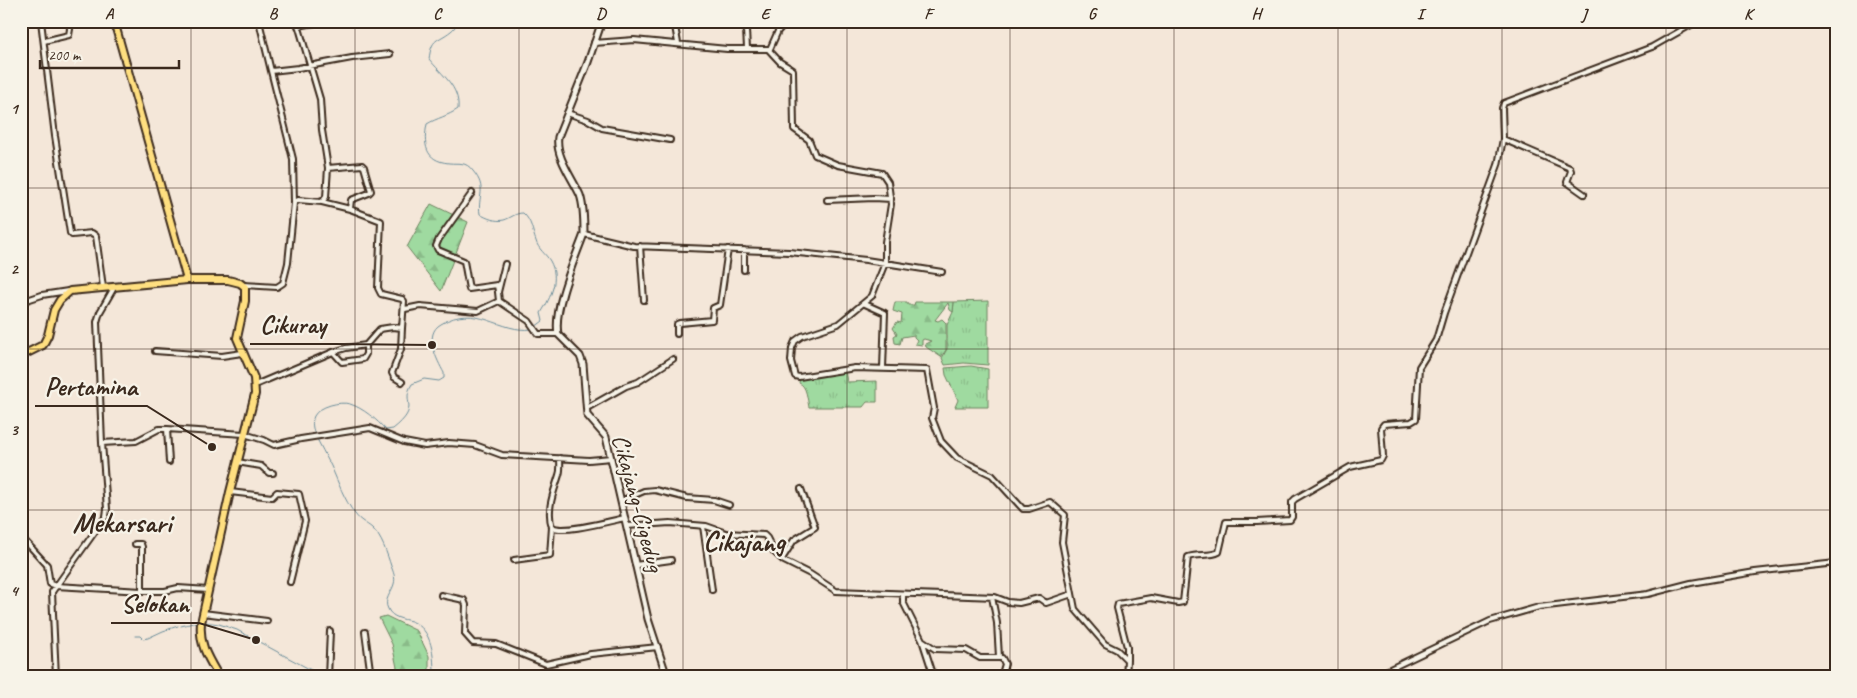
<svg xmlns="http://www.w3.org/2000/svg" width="1857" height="698" font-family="Caveat,sans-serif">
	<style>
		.grass { fill: url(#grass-tufts); stroke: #6d825f }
		.forest { fill: url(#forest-firs); stroke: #6d825f }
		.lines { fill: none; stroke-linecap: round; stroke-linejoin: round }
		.stream { stroke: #6c8e9b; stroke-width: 1 }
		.minor-casing { stroke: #3b2a1e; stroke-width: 8 }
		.tertiary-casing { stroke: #3b2a1e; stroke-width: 9 }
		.primary-casing { stroke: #3b2a1e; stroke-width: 10 }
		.minor { stroke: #f7f3e8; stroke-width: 4 }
		.tertiary { stroke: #f7f3e8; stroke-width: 5 }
		.primary { stroke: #ffdf80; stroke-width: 6 }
		.grid { fill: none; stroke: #3b2a1e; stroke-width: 1; stroke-opacity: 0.55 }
		.labels { text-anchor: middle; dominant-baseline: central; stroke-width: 4.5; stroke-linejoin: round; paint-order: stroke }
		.street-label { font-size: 25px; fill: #3b2a1e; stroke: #f7f3e8 }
		.quarter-label { font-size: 28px; font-weight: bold; fill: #3b2a1e; stroke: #f7f3e8 }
		.leader { fill: none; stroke: #3b2a1e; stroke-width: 2 }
		.callout-dot { fill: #3b2a1e; stroke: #f7f3e8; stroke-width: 2 }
		.callout-label { font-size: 26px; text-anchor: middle; font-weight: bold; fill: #3b2a1e; stroke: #f7f3e8; stroke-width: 4.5; stroke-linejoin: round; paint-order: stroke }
		.neatline { fill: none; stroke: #3b2a1e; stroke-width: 2 }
		.grid-label { font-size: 16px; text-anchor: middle; font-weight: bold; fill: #3b2a1e }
	</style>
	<defs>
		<pattern id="grass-tufts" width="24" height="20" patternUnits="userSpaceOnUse" patternTransform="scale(1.25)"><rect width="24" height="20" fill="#9fdaa0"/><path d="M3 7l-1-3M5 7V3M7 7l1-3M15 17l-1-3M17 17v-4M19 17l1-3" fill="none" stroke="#8abb89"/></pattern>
		<pattern id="forest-firs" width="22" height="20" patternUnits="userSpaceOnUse" patternTransform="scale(1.25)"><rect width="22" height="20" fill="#9fdaa0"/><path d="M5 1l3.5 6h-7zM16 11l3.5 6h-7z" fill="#8abb89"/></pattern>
	</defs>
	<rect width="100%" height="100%" fill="#f4e7d9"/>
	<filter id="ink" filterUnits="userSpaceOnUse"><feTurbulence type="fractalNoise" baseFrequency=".02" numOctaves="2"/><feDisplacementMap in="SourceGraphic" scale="10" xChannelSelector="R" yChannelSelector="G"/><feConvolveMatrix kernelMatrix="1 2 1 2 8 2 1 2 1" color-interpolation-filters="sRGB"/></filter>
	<g filter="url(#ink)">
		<path class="grass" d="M988,301V365L964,363L945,365L942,358L947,349V325L953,312L954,302Z
			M971,366L988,369V407H955L958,400L946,375L945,368Z
			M845,370L847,382L877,381V402H867L863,407H809C807,399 807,386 799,383L800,378Z"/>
		<path class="forest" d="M431,204L468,222L441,291L407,247Z
			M895,302H907L908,305H914L915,302H954L953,312L950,310L948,303L935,320L938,321L942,319L946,323V350L941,357L926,347L925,344L931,341L924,339L922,340V345L915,344L917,340L914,337V335L902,337L900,344L895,343L894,336L897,334L893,328L897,322L901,323L902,314L893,311Z
			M386,616L417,631L429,656V677H399L392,644L379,618Z"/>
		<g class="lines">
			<path class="stream" d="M459,21C457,24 454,29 451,31C437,42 432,37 429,59C442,75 460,87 458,109C448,116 437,118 427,124C423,144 425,161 449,163C459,164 466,161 473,171C488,189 477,196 480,214C486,218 496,222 504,220C511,218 515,213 523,213C532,221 532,231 536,241C538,249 546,254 550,261C560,279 551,297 541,313L543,321L535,327
				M204,622L219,624L237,630L324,677
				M181,626L198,622
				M135,636H140L143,639L148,638L163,631L178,626
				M434,677C434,657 433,629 411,621C403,619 392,618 388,609C383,600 392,592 394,584C396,578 393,571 391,566C387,554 382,537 372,528C366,523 360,521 355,514C344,499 338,482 331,466C326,456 320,445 315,435C313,429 311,423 314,416C319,406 340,401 350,404C363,408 377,420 386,430L393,429C422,406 400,403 412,384L424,379L439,381L444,378V373C437,360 423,334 441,324C476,302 501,334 532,329"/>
			<defs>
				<path id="minor" d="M41,21L55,136L70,233L72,235L92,233L96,236L103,287
					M259,21L271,71
					M674,21L678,43
					M740,21L746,30L747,48
					M298,26L326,21
					M44,41L69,35L70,29L69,21
					M594,43L634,40L727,49H769
					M768,49L780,62L793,70L794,129L809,140L815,155L838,165L882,173L888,182L891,204L885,242V263L872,296L838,324L802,336L795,341L792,348L791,361L795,376L799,377L855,368L927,370L934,408L932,418L941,441L957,458L992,475L1023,509H1029L1050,502L1065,515L1062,542L1075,609L1105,644L1117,650L1127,660L1126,677
					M770,49L778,31L787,21
					M567,113L588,120L602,128L670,140
					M1503,139L1570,168L1571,171L1567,182L1584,194
					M328,168L362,165L364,167L371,191L369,193L351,200L350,209
					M472,193L439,239L436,246L438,250L464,261L469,289L497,285L498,292
					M827,200L874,198L891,199
					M294,203L293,159L271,71L298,68L352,58L390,54
					M584,234L634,246L789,252L866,260L942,272
					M640,246L644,300
					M505,264L498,292L499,301L529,321L538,334H558
					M744,270V250
					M243,285L277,287L283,283L288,263L294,203L298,200L322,202L326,197L328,168L322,130L320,99L297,21
					M21,302L42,295L68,291
					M865,304L885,313L883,368
					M405,309L420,306L478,311L499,301
					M402,328L401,349L392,373L394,377L402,382
					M677,334V324L680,323L712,320L713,308L720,305L728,249
					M155,351L222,356L242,353
					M333,352L342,362L363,359L366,354V345
					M255,385L333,352L346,348L366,345L380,329L393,327L402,328L404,301L402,299L381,294L378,288L381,221L350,209L322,202
					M587,408L626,386L638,382L673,359
					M167,429L169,462
					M102,443L136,441L159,429H167L244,434L264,440L274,445L301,439L370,428L404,442L425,446L449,443L475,445L502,455L589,460L611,458
					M560,458C560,464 561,470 559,475C554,492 546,509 552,527C564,534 609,521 625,518
					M237,462L261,466L269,473H273
					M230,492L272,497L277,492L299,494L305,521L290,582
					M621,501L644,491L655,490L687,498L714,500L729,505
					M627,526L670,523L706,526L726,533L764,535L767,538L774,552L784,561L810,574L836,591L995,597L1008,602L1019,603L1039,598L1046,603L1072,594
					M703,526L712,590
					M26,542L47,565L50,584L56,586L142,591H165L178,588L208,590
					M135,544H141L142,547V591
					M782,559L794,540L815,527L801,489
					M514,560L550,555L552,527
					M635,565L671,560
					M441,595L464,600L466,605L465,634L473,643L496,644L546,664L591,654L658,647
					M903,595V602L922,640L934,677
					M992,597L997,623L999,657
					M203,613L267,621
					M365,632L371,677
					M922,640L935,649L966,650L980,658H1002L1005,664L1001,677
					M1127,660V647L1117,608L1118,604L1151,598L1178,603L1183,602L1188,557C1198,553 1210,557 1219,552L1226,522H1257L1290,520L1292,517V502L1295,499L1350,467L1381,460L1383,456L1381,428L1384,424L1411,422L1416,419L1419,367L1436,340L1444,313L1498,165L1503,139L1502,108L1504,103L1652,47L1698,21
					M56,677L52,592L106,516L107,509L102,443L97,322L100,312L115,286
					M328,677L330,631
					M1373,677L1490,621L1539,607L1648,594L1691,583L1755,572L1836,563"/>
				<path id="tertiary" d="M602,21L588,62L558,137C555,156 573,179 580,195C584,206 584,222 584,234C575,259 553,308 558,334L580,356L583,364L587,415L606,437L648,619L667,677"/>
				<path id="primary" d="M114,21L187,280
					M21,356L43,345L48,335L54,310L60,300L70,291L187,280H228L240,283L245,287V301L237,338L254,378L255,394L230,492L201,623C199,645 208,658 219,677"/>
			</defs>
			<use href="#minor" class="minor-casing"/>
			<use href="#tertiary" class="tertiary-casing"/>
			<use href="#primary" class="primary-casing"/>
			<use href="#minor" class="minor"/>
			<use href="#tertiary" class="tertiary"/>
			<use href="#primary" class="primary"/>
		</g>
	</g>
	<path class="grid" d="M191,21V677M355,21V677M519,21V677M683,21V677M847,21V677M1010,21V677M1174,21V677M1338,21V677M1502,21V677M1666,21V677M21,188H1836M21,349H1836M21,510H1836"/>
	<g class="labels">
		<g class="street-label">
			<text transform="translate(638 503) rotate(75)">Cikajang-Cigedug</text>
		</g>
		<g class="quarter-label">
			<text x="122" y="522">Mekarsari</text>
			<text x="744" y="541">Cikajang</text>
		</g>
	</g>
	<path class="leader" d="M432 345L336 344H250M212 447L147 406H35M256 640L199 623H111"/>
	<g class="callout-dot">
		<circle cx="432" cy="345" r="5"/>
		<circle cx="212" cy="447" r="5"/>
		<circle cx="256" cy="640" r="5"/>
	</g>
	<g class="callout-label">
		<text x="293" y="333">Cikuray</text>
		<text x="91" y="395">Pertamina</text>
		<text x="155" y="612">Selokan</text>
	</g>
	<rect width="1857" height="698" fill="none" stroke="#f7f3e8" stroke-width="55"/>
	<path d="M40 60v8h139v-8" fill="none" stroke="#3b2a1e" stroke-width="2.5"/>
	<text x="48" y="60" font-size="15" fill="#3b2a1e" stroke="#f7f3e8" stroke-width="4" paint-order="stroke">200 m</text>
	<rect x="28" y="28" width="1802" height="642" class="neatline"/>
	<g class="grid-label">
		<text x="109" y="19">A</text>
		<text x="273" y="19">B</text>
		<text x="437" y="19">C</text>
		<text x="601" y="19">D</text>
		<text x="765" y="19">E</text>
		<text x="928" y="19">F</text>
		<text x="1092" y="19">G</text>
		<text x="1256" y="19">H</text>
		<text x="1420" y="19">I</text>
		<text x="1584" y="19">J</text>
		<text x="1748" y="19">K</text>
		<text x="14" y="114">1</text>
		<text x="14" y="274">2</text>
		<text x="14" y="435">3</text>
		<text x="14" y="596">4</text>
	</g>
</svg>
